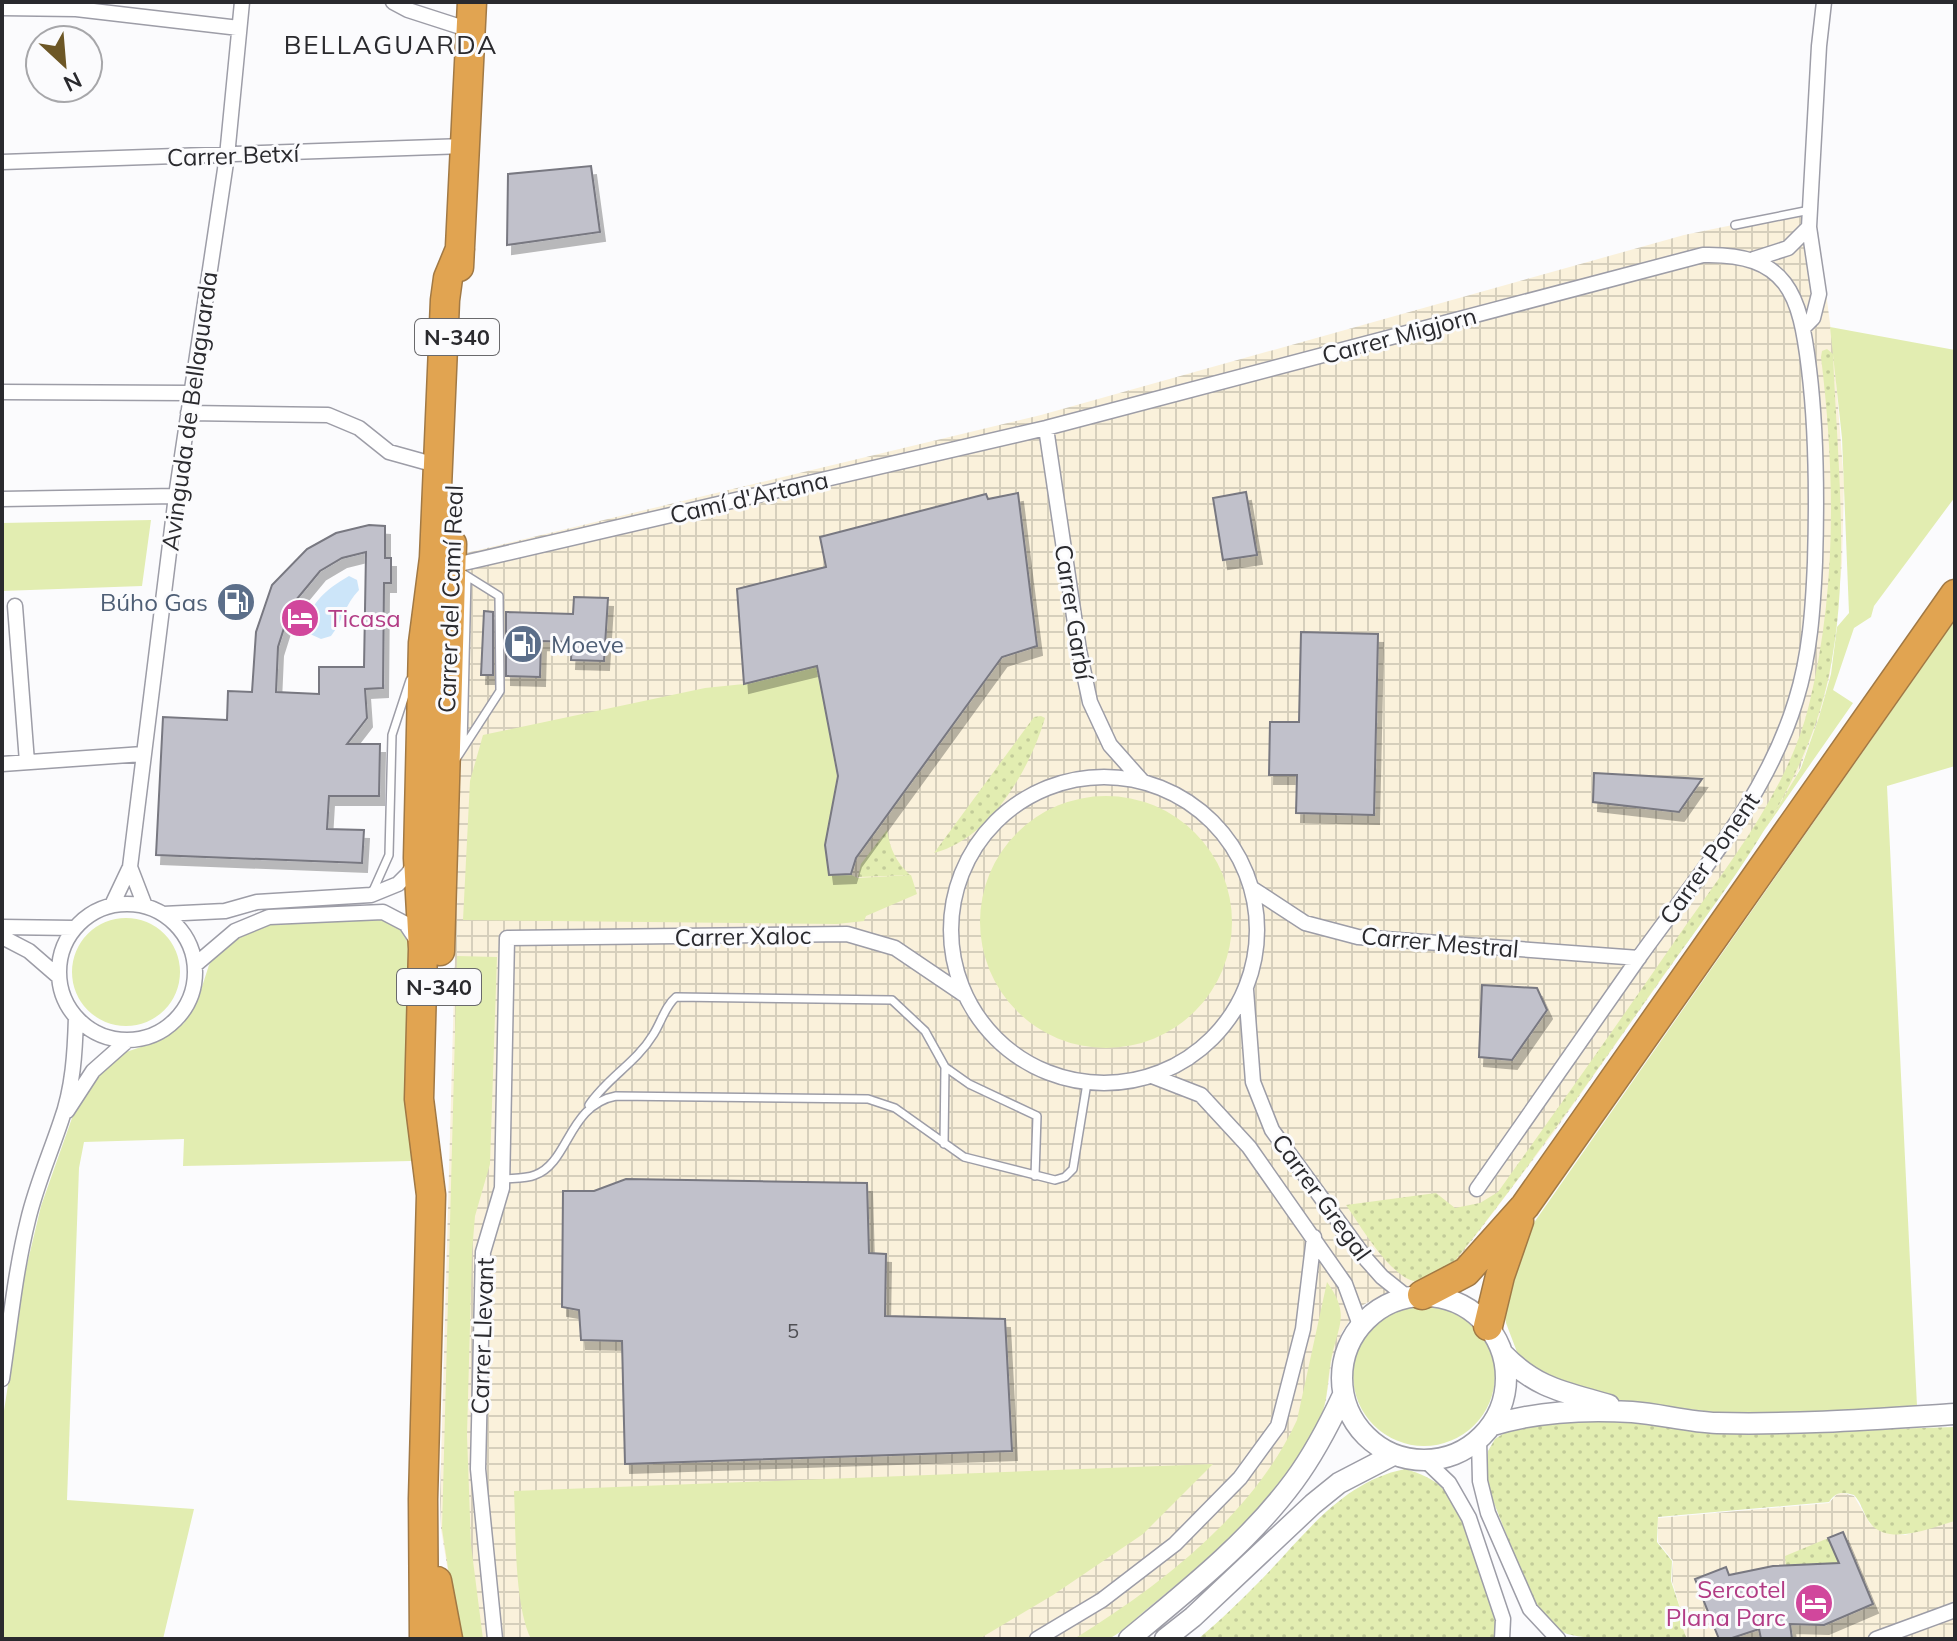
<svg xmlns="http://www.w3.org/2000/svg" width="1957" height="1641" font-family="Mulish,sans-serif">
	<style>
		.industrial { fill: url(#industrial-grid) }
		.green { fill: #e2edb1 }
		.garden { fill: url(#garden-dots) }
		.water { fill: #cce5f9 }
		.building { fill: #c1c1cb; stroke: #787881; stroke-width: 2; fill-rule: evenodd; filter: url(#shadow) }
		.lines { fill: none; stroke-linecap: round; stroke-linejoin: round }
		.lane-casing { stroke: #9d9da7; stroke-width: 10 }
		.street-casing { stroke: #9d9da7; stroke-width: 17 }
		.secondary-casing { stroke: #9d9da7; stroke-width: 23 }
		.highway-casing { stroke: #a17945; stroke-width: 31 }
		.lane { stroke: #fff; stroke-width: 7 }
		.street { stroke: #fff; stroke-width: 14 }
		.secondary { stroke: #fff; stroke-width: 20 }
		.highway { stroke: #e1a451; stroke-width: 28 }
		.labels { text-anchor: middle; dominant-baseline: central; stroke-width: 6; stroke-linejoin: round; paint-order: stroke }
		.number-label { font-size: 20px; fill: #505055 }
		.shield { fill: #fbfbfd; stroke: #69696c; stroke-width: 2 }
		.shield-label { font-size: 22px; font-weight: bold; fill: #2a2a2e }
		.street-label { font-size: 24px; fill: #2a2a2e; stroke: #fbfbfd }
		.service-label { font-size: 24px; fill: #4e5e75; stroke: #fbfbfd; text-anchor: end }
		.hotel-label { font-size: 24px; fill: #b23c85; stroke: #fbfbfd; text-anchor: start }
		.neighbourhood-label { font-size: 26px; letter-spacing: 2px; fill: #2a2a2e; stroke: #fbfbfd }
	</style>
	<defs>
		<pattern id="industrial-grid" width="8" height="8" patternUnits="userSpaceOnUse" patternTransform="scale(2)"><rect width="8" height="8" fill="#faf1db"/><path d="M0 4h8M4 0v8" fill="none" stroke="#d6cfbc"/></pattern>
		<pattern id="garden-dots" width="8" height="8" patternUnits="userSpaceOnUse" patternTransform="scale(2)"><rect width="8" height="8" fill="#e2edb1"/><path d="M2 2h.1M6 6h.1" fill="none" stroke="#c2cb99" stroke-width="1.8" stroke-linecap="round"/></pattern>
		<filter id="shadow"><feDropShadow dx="5" dy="9" stdDeviation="0" flood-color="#0004"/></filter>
	</defs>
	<rect width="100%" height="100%" fill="#fbfbfd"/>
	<path class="industrial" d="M1815,208L1834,354L1844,483L1842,563L1830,674L1819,717L1800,768L1783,801L1736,873L1554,1132L1458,1259L1456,1272L1417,1286L1390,1291L1363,1305L1352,1317L1342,1332L1332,1358L1326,1400L1321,1417L1305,1449L1264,1503L1202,1564L1109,1639H459L441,1529L440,1499L466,553L1041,415L1684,235Z
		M1842,1493L1854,1496L1870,1524L1883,1532L1905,1535L1955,1520V1639H1687L1680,1621L1681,1611L1672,1581L1673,1561L1658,1542V1518L1829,1503L1837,1494Z"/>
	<path class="green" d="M1830,327L1955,350V497L1874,606L1871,617L1854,628L1833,690L1853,703L1763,832L1801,768L1819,717L1831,674L1837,627L1849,613L1842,438Z
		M151,520L142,586L2,591V523Z
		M1955,620V766L1887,786L1917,1406L1792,1414L1712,1412L1609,1399L1543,1378L1520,1360L1506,1323L1503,1306L1524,1237Z
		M817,666L837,776L825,846L829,875H851L858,878L911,875L917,894L866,916L864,921L837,924L463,920L470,781L483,735L705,688L744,684Z
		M980 922a126 126 0 1 1 252 0a126 126 0 1 1-252 0Z
		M72 972a54 54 0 1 1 108 0a54 54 0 1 1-108 0Z
		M375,919C397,921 405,931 414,951L411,1161L183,1166L184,1139L84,1142L79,1168L67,1500L194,1509L163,1639H2V1424L25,1273L41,1206L72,1118L97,1075L123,1053L162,1040L184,1023L198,999L209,965L215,956L240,933L279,921Z
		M457,956L497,957L490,1164L475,1216L472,1252L467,1435L471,1545L483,1639H459L442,1529Z
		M1327,1282C1349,1313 1340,1322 1332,1355C1327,1377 1329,1400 1319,1421C1287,1494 1214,1554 1153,1604C1140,1614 1125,1631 1110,1638C1101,1641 1084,1639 1074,1639C1161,1585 1253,1515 1297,1420Z
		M1353 1375a71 71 0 1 1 142 0a71 71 0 1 1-142 0Z
		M1213,1464L1143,1534L1053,1595L979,1639H531C514,1604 516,1532 514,1491Z"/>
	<path class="garden" d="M1827,349L1833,354C1837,459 1851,570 1829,675C1804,795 1723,891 1654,989C1590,1080 1526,1172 1457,1258L1454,1272C1445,1275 1434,1280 1424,1282C1395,1287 1361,1226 1346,1205L1436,1193L1455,1208L1480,1203L1498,1192C1561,1104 1624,1015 1686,925C1733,858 1789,787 1809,705C1837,590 1835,473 1821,357L1822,351Z
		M1041,716L1045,718C1030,769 990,839 934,853L1034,717Z
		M887,830C890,849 896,862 910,875L858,877L861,864Z
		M1589,1418L1787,1432L1955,1427V1521C1932,1527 1889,1547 1870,1523C1863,1514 1862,1503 1854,1495C1843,1492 1836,1491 1829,1502L1658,1517L1657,1542L1672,1561L1671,1581L1682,1614L1680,1621L1687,1639C1656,1639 1593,1641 1567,1634C1553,1628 1543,1615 1534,1604L1486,1483L1488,1451L1495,1439L1512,1428Z
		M1405,1469C1419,1473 1433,1478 1443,1489C1465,1513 1499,1606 1497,1639H1198C1220,1621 1241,1600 1261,1580C1304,1536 1341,1482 1405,1469Z
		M1843,1532L1857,1564L1828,1576L1786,1568L1785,1556Z"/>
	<path class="water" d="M349,576L357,580L359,590C345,604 343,621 331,636L321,639L310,634C303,606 327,589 349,576Z"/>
	<path class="building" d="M591,166L600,232L507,245L508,174Z
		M1246,492L1257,555L1223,560L1213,498Z
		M1018,493L1037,646L1002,657L856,858L851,874L829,875L825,845L838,776L817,666L744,684L737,589L826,567L820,537L986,494L988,499Z
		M369,525L385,526V558H391V583H384L383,688L365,689L367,718L347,744H380L379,796H329L327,829L364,830L362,863L156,855L163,717L227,720L228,691L252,692L256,632L272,585L307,549L336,533ZM366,552L364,667H319V694L276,692L278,647L291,606L320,571L342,558Z
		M574,597L608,598L604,661L571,660L572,642L541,641L540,677L506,676V612L573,614Z
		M484,611L493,612V675H481Z
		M1301,632L1378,634L1374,815L1296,813L1297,775H1269L1270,722H1299Z
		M1594,773L1702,779L1679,812L1593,802Z
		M1482,985L1537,988L1547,1010L1512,1060L1479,1057Z
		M626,1179L867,1183L869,1253L886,1254L885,1316L1005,1319L1012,1451L625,1464L622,1341L581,1340L579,1310L562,1307L563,1191H594Z
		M1843,1532L1873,1604L1824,1625L1790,1624L1792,1639H1761L1759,1629L1729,1639H1719L1695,1579L1726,1567L1729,1575L1773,1566L1839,1563L1828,1538Z"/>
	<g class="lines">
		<defs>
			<path id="lane" d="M1735,225L1810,210
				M463,747L467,576
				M456,759L500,691L499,596L459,571
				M372,893L389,855L392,735L410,680
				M945,1067L969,1084L1037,1116L1035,1176
				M589,1105C607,1078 636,1063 653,1035C661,1023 665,1006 676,997L892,1000L925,1031L945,1067L944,1144
				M503,1179C513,1178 525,1179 535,1175C569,1163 568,1105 616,1096L868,1099L895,1108L964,1157L1055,1180L1065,1177L1073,1169L1087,1083"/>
			<path id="street" d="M393,2L408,10L470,30
				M2,8L76,9L239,28
				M2,162L465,146
				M1754,259L1788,248L1809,227
				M1804,327L1813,318L1819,294L1809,227L1819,46L1824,2
				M2,392L190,393
				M188,413L328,415L359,428L389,452L425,462
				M1046,428L1079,650L1090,702L1110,745L1142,781
				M2,499L176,496
				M451,566L1046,428L1703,255C1788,253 1800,294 1809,369C1817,434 1817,497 1815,562C1813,609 1810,655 1796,700C1767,797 1698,875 1640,956C1585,1034 1531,1112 1477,1189
				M15,606L27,762
				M2,764L143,754
				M951 930a153 153 0 1 1 306 0a153 153 0 1 1-306 0Z
				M130,867L176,496L227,156L242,2
				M1253,889L1305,923L1358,937L1639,958
				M59 972a68 68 0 1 1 136 0a68 68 0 1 1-136 0Z
				M112,905L130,867L145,906
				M163,914L225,911L257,902L371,895L398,884L408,874L416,862
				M2,927L74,928
				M2,937L29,951L59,977
				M195,965L235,931L269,917L383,912L406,924L418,942
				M1246,990L1253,1082L1272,1130L1366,1259L1382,1277L1407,1297
				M1152,1076L1201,1095L1249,1147L1345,1284L1360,1325
				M67,1111L93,1071L128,1040
				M2,1379C10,1326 15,1272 28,1220C36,1186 50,1154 61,1121C73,1088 75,1052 76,1017
				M1479,1440L1480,1481L1488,1513L1530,1609L1558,1639
				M1425,1460L1449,1483L1469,1518L1503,1619L1502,1639
				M495,1639L478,1469L483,1252L502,1188L507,938L847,934L895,948L963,994
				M1037,1639L1102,1600L1175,1544L1240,1478L1278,1426L1303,1329L1314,1237
				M1876,1639L1955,1610"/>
			<path id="secondary" d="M1342 1378a82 82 0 1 1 164 0a82 82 0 1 1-164 0Z
				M1503,1354C1537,1389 1565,1392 1609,1405
				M1493,1425C1539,1411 1585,1409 1632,1412C1660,1414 1688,1422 1717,1423C1797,1425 1876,1419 1955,1414
				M1129,1639C1187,1591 1249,1542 1294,1481C1314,1454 1329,1425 1343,1395
				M1165,1639L1193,1617L1313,1504L1339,1483L1393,1455"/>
			<path id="highway" d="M459,267L472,2
				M440,951L452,544
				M1422,1295L1466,1272L1525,1206L1955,594
				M1488,1326L1500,1276L1519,1221
				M437,1581L448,1639
				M424,1639L423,1499L431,1195L419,1099L423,949L418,858L423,643L434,558L445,300L448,278L460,249"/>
		</defs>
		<use href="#lane" class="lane-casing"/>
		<use href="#street" class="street-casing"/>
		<use href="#secondary" class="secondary-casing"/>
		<use href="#highway" class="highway-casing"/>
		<use href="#lane" class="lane"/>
		<use href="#street" class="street"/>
		<use href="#secondary" class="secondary"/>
		<use href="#highway" class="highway"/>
	</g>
	<defs>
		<symbol id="fuel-disc" viewBox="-11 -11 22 22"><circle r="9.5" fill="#5c6f8a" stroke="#fbfbfd"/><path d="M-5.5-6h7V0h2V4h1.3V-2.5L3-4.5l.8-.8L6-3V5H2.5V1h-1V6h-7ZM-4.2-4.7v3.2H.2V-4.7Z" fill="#fff"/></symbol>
		<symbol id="hotel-disc" viewBox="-11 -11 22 22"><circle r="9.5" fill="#d1479c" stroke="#fbfbfd"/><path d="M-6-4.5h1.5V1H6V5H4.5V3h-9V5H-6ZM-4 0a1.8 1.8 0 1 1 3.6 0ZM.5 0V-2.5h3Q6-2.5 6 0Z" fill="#fff"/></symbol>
	</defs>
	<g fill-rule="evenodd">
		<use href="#fuel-disc" x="214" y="580" width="44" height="44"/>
		<use href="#hotel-disc" x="278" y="596" width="44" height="44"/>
		<use href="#fuel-disc" x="501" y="622" width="44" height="44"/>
		<use href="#hotel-disc" x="1792" y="1581" width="44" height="44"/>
	</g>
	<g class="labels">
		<g class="number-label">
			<text x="793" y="1330">5</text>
		</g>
		<g class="shield">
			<rect x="415" y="319" width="84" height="36" rx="6"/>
			<rect x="397" y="969" width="84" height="36" rx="6"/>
		</g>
		<g class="shield-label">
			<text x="457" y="337">N-340</text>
			<text x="439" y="987">N-340</text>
		</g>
		<g class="street-label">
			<text transform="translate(233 155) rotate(-2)">Carrer Betxí</text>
			<text transform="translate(1399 335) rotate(-15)">Carrer Migjorn</text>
			<text transform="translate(189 411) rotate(-82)">Avinguda de Bellaguarda</text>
			<text transform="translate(749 497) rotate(-13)">Camí d'Artana</text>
			<text transform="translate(450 599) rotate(-88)">Carrer del Camí Real</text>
			<text transform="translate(1074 612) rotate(81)">Carrer Garbí</text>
			<text transform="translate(1709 858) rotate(-55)">Carrer Ponent</text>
			<text transform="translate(743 936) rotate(-1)">Carrer Xaloc</text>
			<text transform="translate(1440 942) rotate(5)">Carrer Mestral</text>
			<text transform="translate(1322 1197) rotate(54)">Carrer Gregal</text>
			<text transform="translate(482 1336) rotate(-88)">Carrer Llevant</text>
		</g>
		<g class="service-label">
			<text x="208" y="602">Búho Gas</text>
			<text x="551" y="644" text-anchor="start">Moeve</text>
		</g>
		<g class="hotel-label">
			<text x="328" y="618">Ticasa</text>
			<text x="1786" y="1589" text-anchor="end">Sercotel<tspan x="1786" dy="28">Plana Parc</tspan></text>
		</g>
		<g class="neighbourhood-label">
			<text x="391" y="44">BELLAGUARDA</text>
		</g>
	</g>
	<rect width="1957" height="1641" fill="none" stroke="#2a2a2e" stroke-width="8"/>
	<g transform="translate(64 64) rotate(154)"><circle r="38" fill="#fbfbfd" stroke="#a7a7aa" stroke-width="2"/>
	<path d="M0-6L14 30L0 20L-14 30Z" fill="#6d5726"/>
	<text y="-12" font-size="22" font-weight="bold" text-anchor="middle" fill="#2a2a2e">N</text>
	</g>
</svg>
